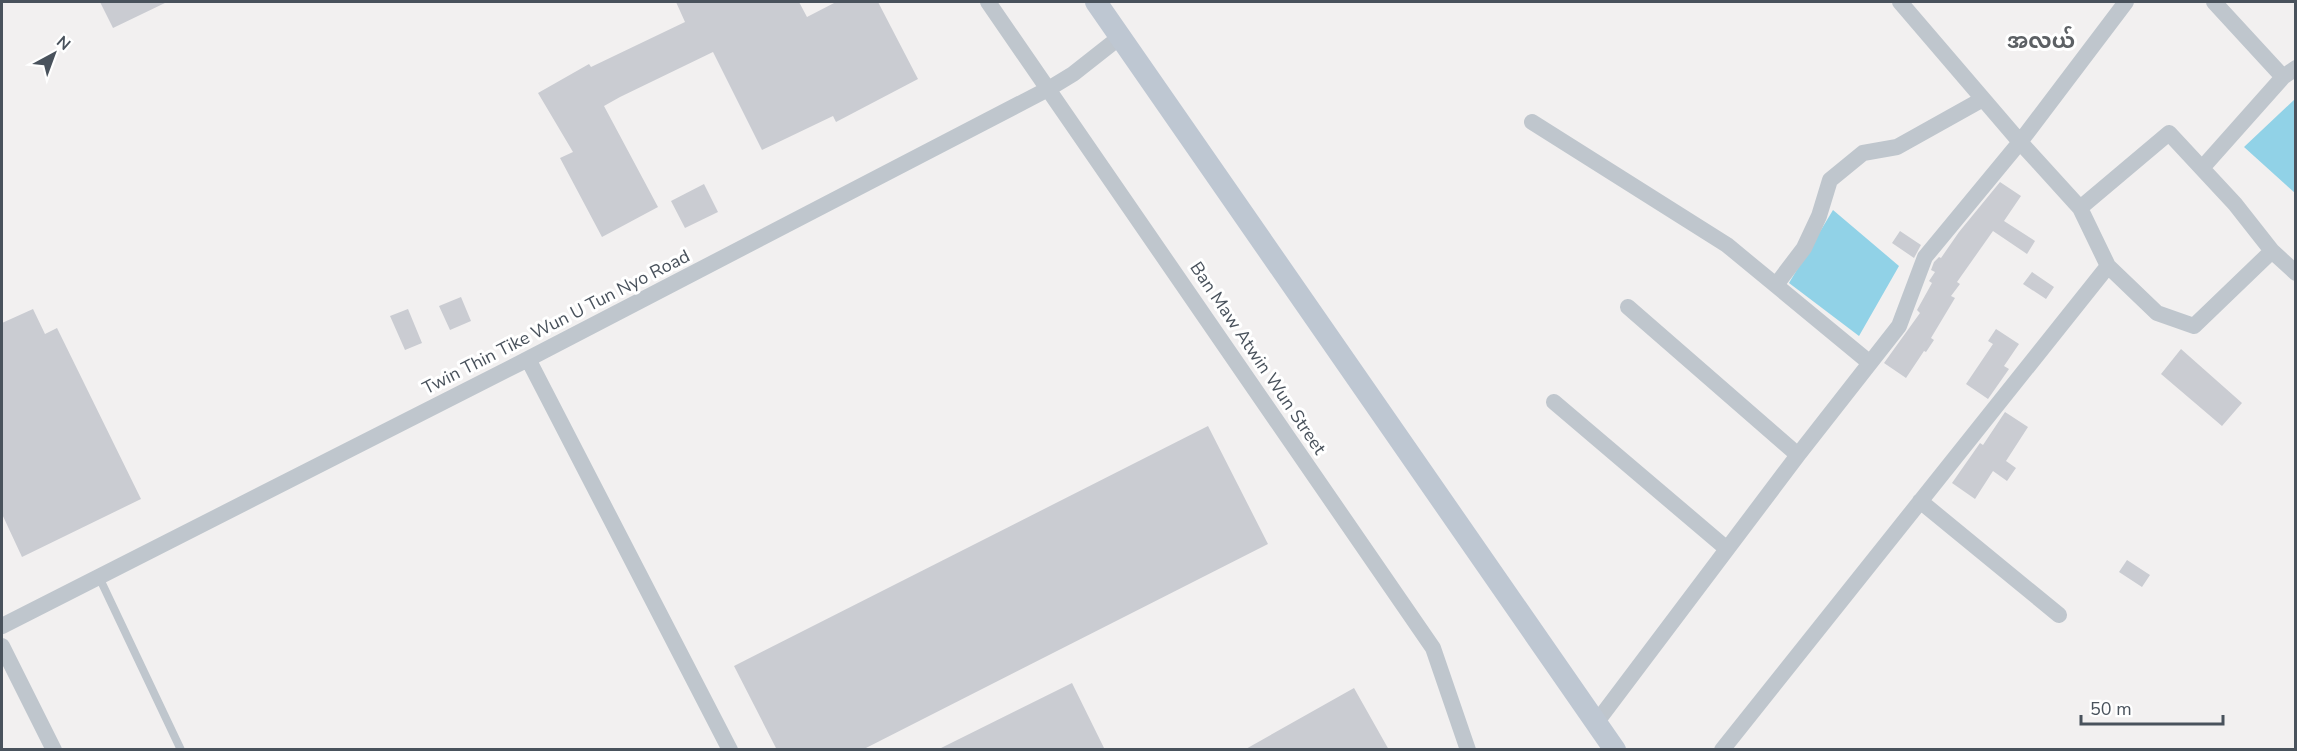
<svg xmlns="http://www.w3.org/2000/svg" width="2297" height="751" font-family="'Nunito Sans','Noto Sans Myanmar',sans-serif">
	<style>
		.water { fill: #91d2e7 }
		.building { fill: #caccd2 }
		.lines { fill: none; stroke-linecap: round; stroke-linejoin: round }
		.lane { stroke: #bfc6cd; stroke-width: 8 }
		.street { stroke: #bfc6cd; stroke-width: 16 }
		.secondary { stroke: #bec7d2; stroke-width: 22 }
		.labels { text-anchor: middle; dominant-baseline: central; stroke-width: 6; stroke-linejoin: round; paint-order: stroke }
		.street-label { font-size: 18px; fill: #49525c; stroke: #fff }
		.quarter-label { font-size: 21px; font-weight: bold; fill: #5c6064; stroke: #fff }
	</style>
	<rect width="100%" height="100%" fill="#f2f0f0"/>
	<path class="water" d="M2295,99V193L2244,147Z
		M1833,210L1899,266L1859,336L1789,283Z"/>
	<path class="building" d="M100,2H167L113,28Z
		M676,2H799L807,17L836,2H878L918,79L836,122L833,116L762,150L713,52L620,97L604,106L658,207L602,237L560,158L573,152L538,93L589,64L591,67L685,22Z
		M2000,182L2021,196L2004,221L2035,241L2027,254L1993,231L1957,282L1960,284L1951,296L1955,298L1931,338L1934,340L1926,352L1924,351L1906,378L1884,363L1920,313L1917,310L1932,283L1929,281L1935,272L1931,270L1934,262L1939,257L1941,258L1959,232Z
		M704,184L718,212L685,228L671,201Z
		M1900,231L1921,245L1914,258L1892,243Z
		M2032,272L2054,287L2046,299L2023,284Z
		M461,297L471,321L450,330L439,306Z
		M33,309L45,334L57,328L141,499L22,557L2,514V323Z
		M408,309L422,343L405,350L390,316Z
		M1996,329L2019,344L2004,366L2009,369L1988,399L1966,384L1993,344L1988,341Z
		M2181,349L2242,403L2222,426L2161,374Z
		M2005,412L2028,427L2006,461L2016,468L2007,481L1993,471L1975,499L1952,483L1980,443L1983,445Z
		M1208,426L1268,544L862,750H777L734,666Z
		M2127,560L2150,575L2142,587L2119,572Z
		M1072,683L1105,750H937Z
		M1354,688L1389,750H1244Z"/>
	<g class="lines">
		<path class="lane" d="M99,577L181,750"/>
		<path class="street" d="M988,2L1433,648L1468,750
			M1900,2L2020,142L2080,208L2108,266L2157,313L2194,326L2272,251
			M2214,2L2283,77
			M1532,122L1727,245L1870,363
			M2203,167L2283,77L2296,68
			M2080,208L2169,133L2235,204L2272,251L2296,273
			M1776,285L1804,248L1819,216L1830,180L1863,153L1897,147L1983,99
			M1628,307L1798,455
			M528,359L730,750
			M1554,402L1727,549
			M1920,501L2059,615
			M2,626L528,359L1050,88L1073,74L1120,37
			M2,646L54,750
			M1596,723L1798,455L1899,326L1925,257L2020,142L2126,2
			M1722,750L2108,266"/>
		<path class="secondary" d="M1096,2L1615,750"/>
	</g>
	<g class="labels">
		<g class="street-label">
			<text transform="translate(556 322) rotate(-27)">Twin Thin Tike Wun U Tun Nyo Road</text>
			<text transform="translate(1258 358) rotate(56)">Ban Maw Atwin Wun Street</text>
		</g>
		<g class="quarter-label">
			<text x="2041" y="41">အလယ်</text>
		</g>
	</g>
	<rect width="2297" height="751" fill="none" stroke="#49525c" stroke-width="6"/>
	<g transform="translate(54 54) rotate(41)" stroke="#ffffff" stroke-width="4.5" paint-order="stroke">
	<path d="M0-4.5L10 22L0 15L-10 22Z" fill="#49525c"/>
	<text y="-9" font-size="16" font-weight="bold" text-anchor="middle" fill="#49525c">N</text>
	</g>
	<path d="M2081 715v9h142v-9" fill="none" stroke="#49525c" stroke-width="3"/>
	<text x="2090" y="715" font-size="18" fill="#49525c" stroke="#ffffff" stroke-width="4.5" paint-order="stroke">50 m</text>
</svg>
